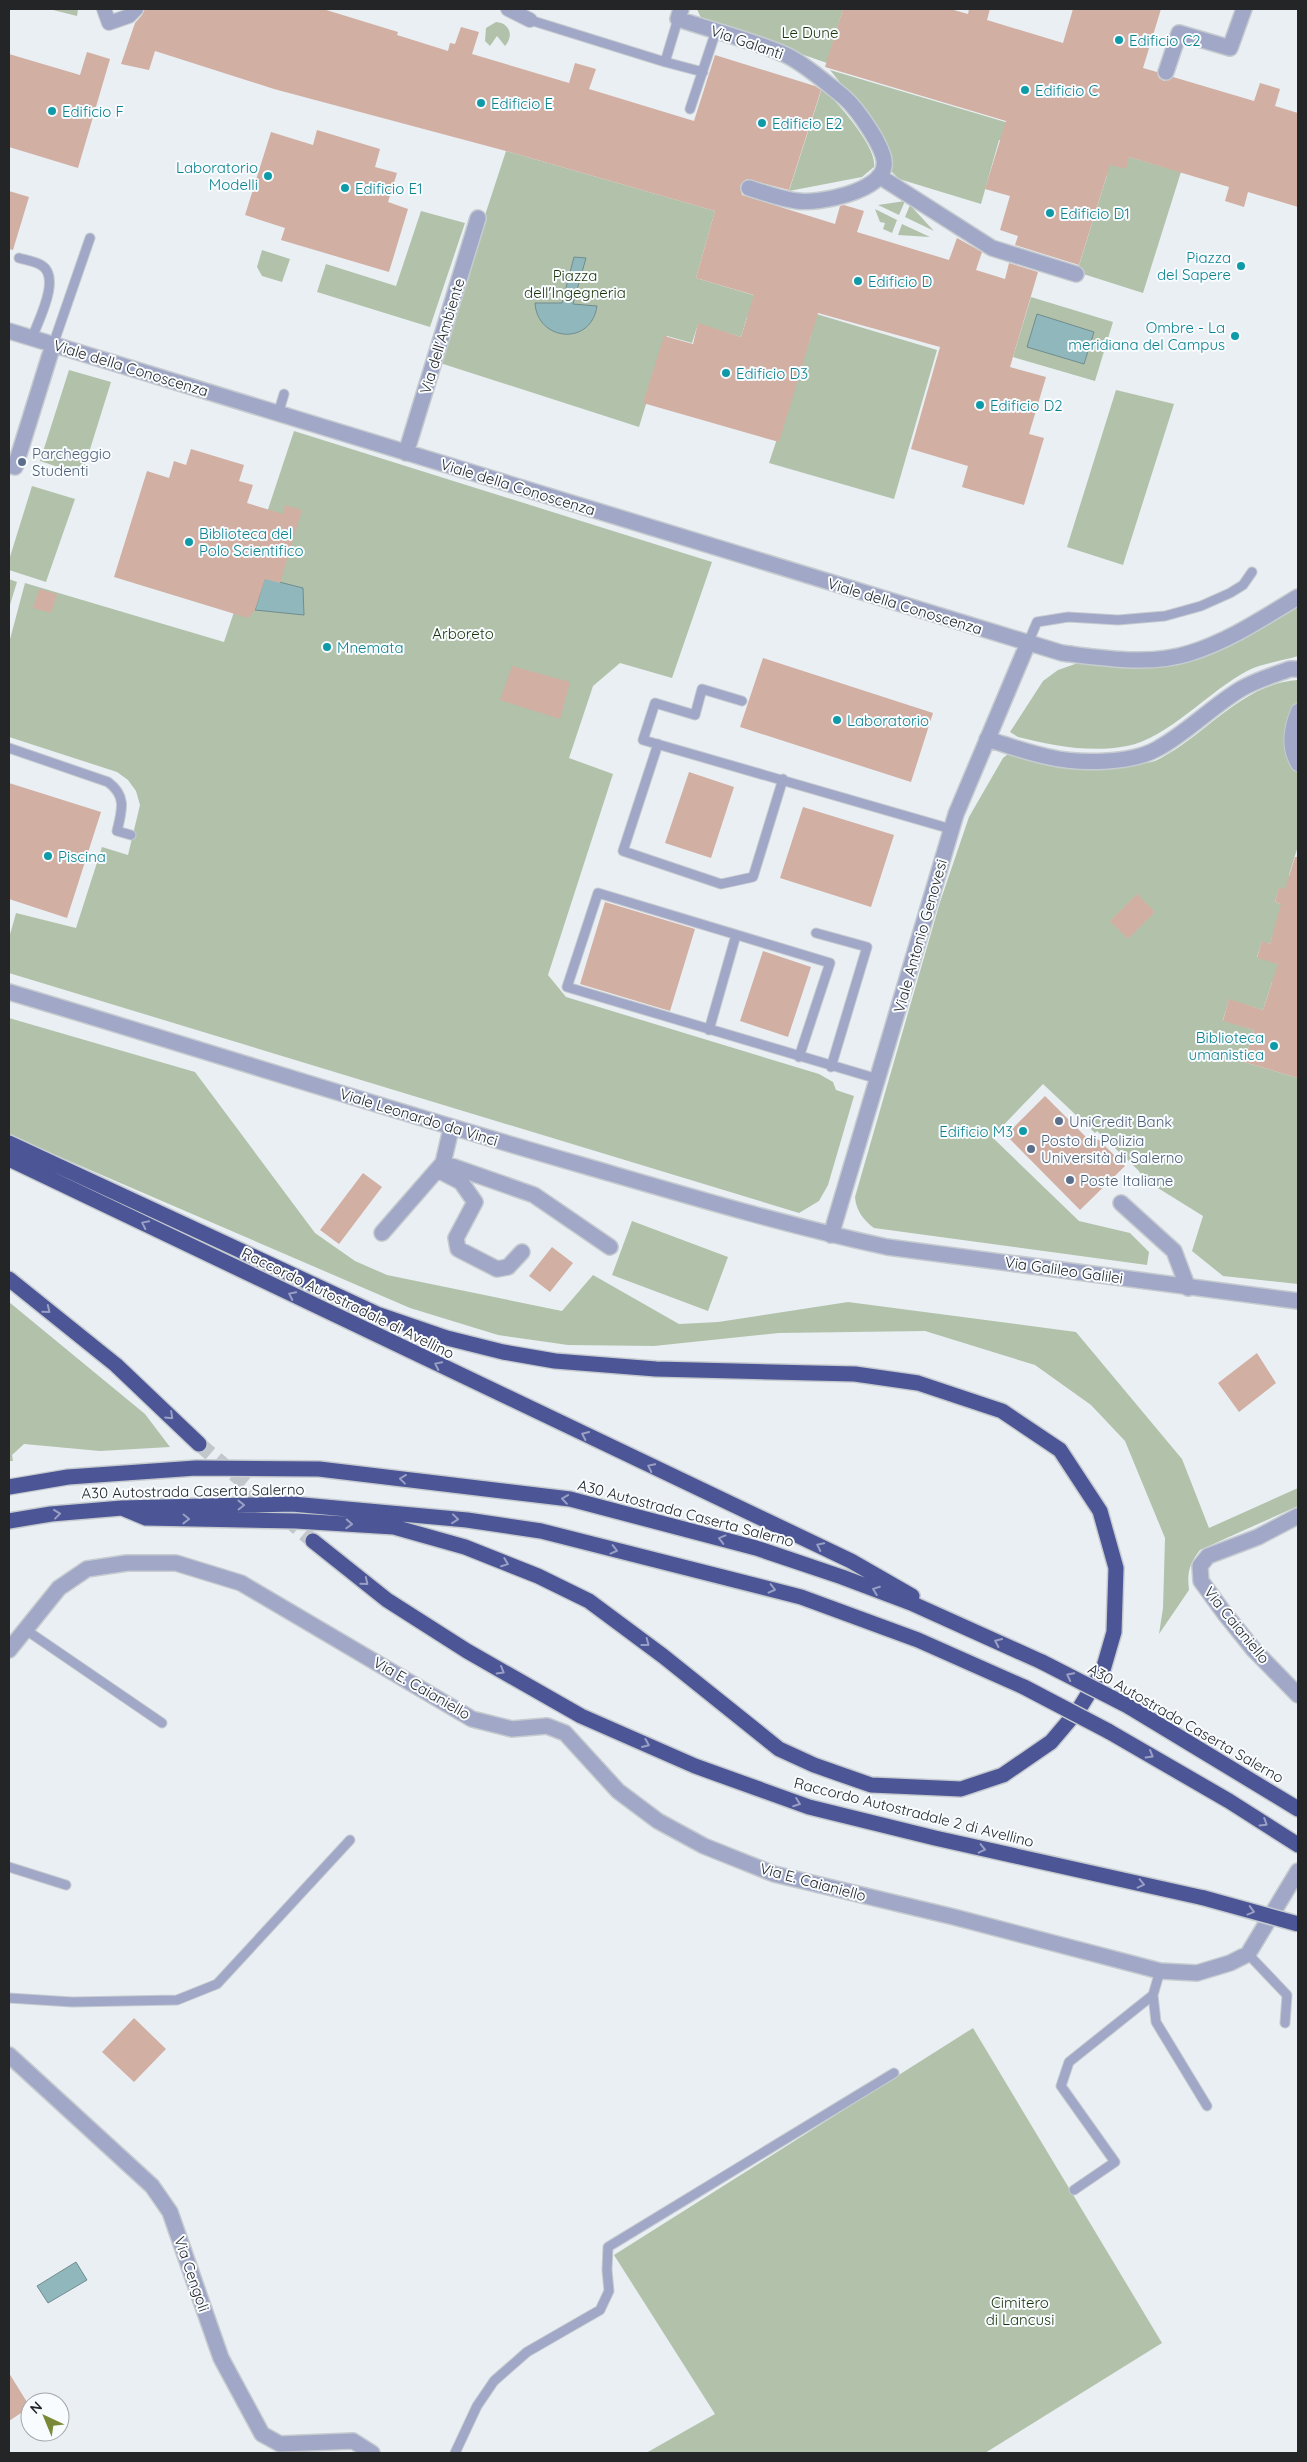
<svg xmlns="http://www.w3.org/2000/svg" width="1307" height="2462" font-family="Quicksand,sans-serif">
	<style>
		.green { fill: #b2c2aa }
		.water { fill: #90b8bc; stroke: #708c8f }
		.building { fill: #d1afa3 }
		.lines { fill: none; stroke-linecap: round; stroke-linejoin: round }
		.motorway-tunnel { stroke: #c2c7cb; stroke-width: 15; stroke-dasharray: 15 8; stroke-linecap: butt }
		.service-casing { stroke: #c6cbcf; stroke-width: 11 }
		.pedestrian-casing { stroke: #c6cbcf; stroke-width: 16 }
		.minor-casing { stroke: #c6cbcf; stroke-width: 18 }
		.tertiary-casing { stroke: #c6cbcf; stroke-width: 18 }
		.motorway-casing { stroke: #c6cbcf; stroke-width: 18 }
		.service { stroke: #a0a7c7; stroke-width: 9 }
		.pedestrian { stroke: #a0a7c7; stroke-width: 14 }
		.minor { stroke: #a0a7c7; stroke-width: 15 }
		.tertiary { stroke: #a0a7c7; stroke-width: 15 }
		.motorway { stroke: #4c5595; stroke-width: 15 }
		.motorway-bridge-casing { stroke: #c6cbcf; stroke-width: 18; stroke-linecap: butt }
		.motorway-bridge { stroke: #4c5595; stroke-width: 15 }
		.oneway { stroke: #9aa0c5 }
		.culture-dot { fill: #0f9aa8; stroke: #f9fcff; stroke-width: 2 }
		.service-dot { fill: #5c6f8a; stroke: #f9fcff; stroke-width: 2 }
		.labels { text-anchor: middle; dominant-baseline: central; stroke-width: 4; stroke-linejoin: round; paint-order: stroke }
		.park-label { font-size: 15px; fill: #1b3308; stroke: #f9fcff }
		.culture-label { font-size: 15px; fill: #0d838f; stroke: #f9fcff; text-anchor: start }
		.street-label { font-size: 15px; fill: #242527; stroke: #f9fcff }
		.service-label { font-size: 15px; fill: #4e5e75; stroke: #f9fcff; text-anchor: start }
	</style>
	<rect width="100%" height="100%" fill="#eaeff4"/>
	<path class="green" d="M49,9H78L77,16Z
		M697,9H843L827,63L705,21L700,16Z
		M496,22C510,23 514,36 505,46L497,36L490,46L485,41L486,28Z
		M830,70L1049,135L1043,153L999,140L981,204L899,179L891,171L889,156L850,95Z
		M822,88C836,100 878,148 874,167L862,177L789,191Z
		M1067,139L1181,172L1143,293L1077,272L1107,175Z
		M506,151L715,211L696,278L937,350L894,499L769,463L811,336L747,317L741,337L698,324L692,343L667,336L639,427L437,362Z
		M905,201L899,215L878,205Z
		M910,205L934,231L905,217Z
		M875,209L897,220L892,233L883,229L885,223L880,222Z
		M421,211L465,223L430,327L317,292L326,264L396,286Z
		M902,224L930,237L898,235Z
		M262,250L290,259L282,282L262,276L257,267Z
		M1031,297L1113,322L1095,381L1013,357Z
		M69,370L111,382L82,475L40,461Z
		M1116,390L1174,404L1123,565L1067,547Z
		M294,431L712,562L672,678L620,663L593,686L569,758L613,774L548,975L566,997L819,1074L833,1082L836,1090L854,1096L828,1185L819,1201L799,1213L9,973V938L16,913L76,928L102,847L128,855L140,805L136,791L128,780L117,772L9,737V643L25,583L224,642Z
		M32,486L75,499L46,582L9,570V560Z
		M9,579L17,582L9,608Z
		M1298,606V656C1282,661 1262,663 1247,671C1210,690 1167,739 1127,746C1091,753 1053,746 1018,737L1010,732L1043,681L1058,670L1078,663L1120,667L1167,665L1244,639Z
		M1298,680V846L1289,875L1292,892L1279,888L1275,902L1281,904L1280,940L1272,938L1270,944L1262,942L1257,957L1298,970L1296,989L1272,982L1263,1010L1229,1000L1223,1020L1254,1030L1244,1062L1298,1078V1284L1223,1276L1192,1251L1203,1216L1145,1180L1138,1170L1097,1131L1095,1133L1043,1084L992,1137L1079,1221L1130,1233L1149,1252L1147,1265L874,1228C863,1220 856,1210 855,1197L940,902L969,817L1003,758L1008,754C1051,767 1095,775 1139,764C1146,763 1155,762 1161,758C1208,733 1242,684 1298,680Z
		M9,1018L195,1072L315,1233L355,1261L387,1275L562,1311L593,1275L679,1324L718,1322L848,1302L1076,1332L1182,1459L1209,1528L1298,1488V1506L1200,1550C1189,1564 1187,1573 1189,1590L1159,1634L1163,1608L1165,1538L1125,1441L1091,1405L1035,1365L925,1331L779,1333L654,1346L568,1345L498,1335L410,1308L9,1135Z
		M632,1221L728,1257L708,1311L612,1275Z
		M9,1302L145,1414L170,1447L100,1451L24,1444L12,1455L13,1461H9Z
		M973,2028L1162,2343L985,2453H646L715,2414L614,2255Z"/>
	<path class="water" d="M574,257L586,258L573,304L597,306C591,347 537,341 535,303H562Z
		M1037,314L1094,332L1084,364L1027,347Z
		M286,507L279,582L303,588L304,615L255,610Z
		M76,2262L87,2280L48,2303L37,2286Z"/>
	<path class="building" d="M145,9H323L398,32L397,35L448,51L450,43L455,44L461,27L479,32L472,54L569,83L575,63L596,69L589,89L694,121L715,55L815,86L821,90L789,190L747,179L740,186L742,195L835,224L840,206L844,205L864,211L857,232L949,260L957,238L982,252L976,270L1005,279L1009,263L1038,272L1010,367L1046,377L1029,434L1044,438L1024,505L962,487L968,466L911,449L940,347L818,313L779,442L643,403L664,336L693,344L698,323L741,337L754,295L696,278L715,211L506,151L274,89L155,51L149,70L121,64L135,23L142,15Z
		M843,9H950L968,14L969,9H990L987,20L1063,43L1073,9H1161L1143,68L1157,72L1159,78L1164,81L1173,77L1254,101L1260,83L1280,89L1275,106L1298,113V207L1248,192L1244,207L1225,201L1229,187L1129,157L1126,169L1110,165L1079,265L1015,245L1018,236L1000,230L1010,196L985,189L1006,121L825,67Z
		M87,52L110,59L78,168L9,147V54L80,75Z
		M317,130L380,149L375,167L397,173L388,202L408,209L389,272L281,240L285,228L245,215L271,132L313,145Z
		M9,191L29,197L13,250L9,249Z
		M191,449L244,465L239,481L253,485L247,503L283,514L285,505L302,510L280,583L265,579L255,610L248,618L114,577L147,471L169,478L174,461L186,465Z
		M39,589L57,594L51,613L33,608Z
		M763,658L933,713L911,782L740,727Z
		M512,666L570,682L560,719L500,700Z
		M689,772L734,787L711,858L665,843Z
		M9,783L101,812L67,918L9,899Z
		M803,807L894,835L871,907L780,878Z
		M1295,857H1298V1078L1244,1062L1254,1030L1223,1021L1229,999L1263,1010L1278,964L1257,958L1262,941L1270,944L1281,904L1275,902L1279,887L1285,889Z
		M1137,894L1155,912L1128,939L1110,921Z
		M605,902L695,929L670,1011L580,984Z
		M763,951L811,967L788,1037L740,1021Z
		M1045,1096L1093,1144L1098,1139L1125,1166L1080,1210L1006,1135Z
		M363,1173L382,1187L339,1244L320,1230Z
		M552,1247L573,1263L550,1292L529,1276Z
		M1257,1353L1276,1383L1239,1412L1218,1383Z
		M134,2018L166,2049L134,2082L102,2052Z
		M9,2373L30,2407L9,2421Z"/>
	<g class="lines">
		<path class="motorway-tunnel" d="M199,1444L313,1541"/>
		<defs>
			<path id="service" d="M530,20L665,62L678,19
				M665,62L703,72
				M690,109L716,31
				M19,258C26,260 35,261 41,265C62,277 38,321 32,338
				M53,345L90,238
				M278,414L284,394
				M1028,643L1037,622L1068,617L1118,620L1165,616L1201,606L1230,593L1243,585L1252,572
				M742,701L702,689L695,715L655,703L643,740L951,829
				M658,744L623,851L721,884L753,877L783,779
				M9,748L108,782C127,796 122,810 117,831L131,835
				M816,933L867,947L831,1067
				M709,1030L736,935
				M799,1057L830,963L598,893L567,987L878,1079
				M26,1630L162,1723
				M9,1867L66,1885
				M1248,1954L1287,1995L1285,2023
				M1160,1971L1153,1995L1156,2022L1207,2106
				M9,1998L72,2002L177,2000L217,1984L350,1840
				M1074,2190L1115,2162L1061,2086L1069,2062L1153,1995
				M455,2453L477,2406L494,2381L527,2352L600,2310L609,2291L607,2270L608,2247L894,2073"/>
			<path id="pedestrian" d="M104,9L109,23L129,16L136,9
				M508,9L530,20
				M1298,711C1291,728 1288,748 1298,764"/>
			<path id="minor" d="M681,9L678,19C714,31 752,40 786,55C805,64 829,85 845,98C857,109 887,150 884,166C881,192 818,204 797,201C781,199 765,193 749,188
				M1166,72L1179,33L1230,48L1244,9
				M879,176L992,248L1076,274
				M9,331L1062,653C1103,658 1150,666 1190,653C1229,641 1263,618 1298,597
				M406,453L478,218
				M9,465L15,467L53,345
				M987,739C1007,745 1028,753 1049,757C1078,764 1130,764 1157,749C1187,733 1211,707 1241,689C1256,680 1274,675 1290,669H1298
				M451,1129L443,1163L534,1195L610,1247
				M438,1170L461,1182L475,1202L456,1238L458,1249L497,1269L508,1267L522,1252
				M1121,1203L1174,1251L1188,1288
				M382,1233L443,1163
				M831,1235L956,814L1028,643
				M1298,1516L1258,1537L1208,1556L1200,1566L1201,1581L1225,1614L1254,1650L1298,1695
				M9,1650L59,1588L87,1569L127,1563H176L241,1583L472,1719L512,1729L547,1726L565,1733L618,1791L658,1821L704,1846L774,1874L954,1917L1160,1971L1197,1973L1230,1963L1248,1954L1298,1871
				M9,2055L152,2186L170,2212L221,2358L262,2434L280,2444L353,2441L372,2453"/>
			<path id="tertiary" d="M9,992C201,1049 392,1111 585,1166C685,1195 785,1225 887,1247L1298,1301"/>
			<path id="motorway" d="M9,1143L377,1314L447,1338L503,1352L555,1361L656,1369L855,1374L918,1383L1002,1411L1060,1450L1100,1511L1116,1568L1114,1632L1103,1670L1079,1709L1051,1742L1003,1775L961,1789L871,1785L814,1765L779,1749L663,1656L589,1601L538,1576L465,1547L394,1527L296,1521L146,1518L122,1508
				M9,1159L851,1561L912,1596
				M9,1279L116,1365L199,1444
				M9,1487L68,1477L196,1468L319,1469L570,1499L756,1548L842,1577L911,1603L1042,1662
				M9,1521L51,1514L122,1508L292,1504L467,1520L541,1531L801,1597L918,1640L1024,1687
				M313,1541L387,1600L467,1651L581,1716L695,1766L809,1807L935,1838L1204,1898
				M1128,1706L1298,1809
				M1108,1731L1229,1801L1298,1845"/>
		</defs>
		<use href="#service" class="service-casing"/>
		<use href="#pedestrian" class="pedestrian-casing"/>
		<use href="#minor" class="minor-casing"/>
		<use href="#tertiary" class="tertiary-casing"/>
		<use href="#motorway" class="motorway-casing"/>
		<use href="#service" class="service"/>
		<use href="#pedestrian" class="pedestrian"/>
		<use href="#minor" class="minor"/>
		<use href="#tertiary" class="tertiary"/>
		<use href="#motorway" class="motorway"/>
		<defs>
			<path id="motorway-bridge" d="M1042,1662L1128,1706
				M1024,1687L1108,1731
				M1204,1898L1298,1924"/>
		</defs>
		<use href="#motorway-bridge" class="motorway-bridge-casing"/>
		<use href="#motorway-bridge" class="motorway-bridge"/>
	</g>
	<defs><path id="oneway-chevron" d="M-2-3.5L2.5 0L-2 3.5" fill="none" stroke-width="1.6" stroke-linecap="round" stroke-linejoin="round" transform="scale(1.25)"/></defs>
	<g class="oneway">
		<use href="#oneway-chevron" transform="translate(145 1224) rotate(-154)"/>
		<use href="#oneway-chevron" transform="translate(292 1295) rotate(-154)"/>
		<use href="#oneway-chevron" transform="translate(47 1310) rotate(39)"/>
		<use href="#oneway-chevron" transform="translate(438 1365) rotate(-154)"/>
		<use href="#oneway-chevron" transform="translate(170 1416) rotate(43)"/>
		<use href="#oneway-chevron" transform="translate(585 1435) rotate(-155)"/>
		<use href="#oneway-chevron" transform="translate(651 1467) rotate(-154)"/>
		<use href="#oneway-chevron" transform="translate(403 1479) rotate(-173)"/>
		<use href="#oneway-chevron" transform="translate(565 1499) rotate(-172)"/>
		<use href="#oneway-chevron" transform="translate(241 1505) rotate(-1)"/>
		<use href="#oneway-chevron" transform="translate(57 1514) rotate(-7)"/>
		<use href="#oneway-chevron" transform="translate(186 1519) rotate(1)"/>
		<use href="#oneway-chevron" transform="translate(455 1519) rotate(6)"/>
		<use href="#oneway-chevron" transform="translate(349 1524) rotate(3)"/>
		<use href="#oneway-chevron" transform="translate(722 1539) rotate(-165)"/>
		<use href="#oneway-chevron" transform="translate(820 1546) rotate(-154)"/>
		<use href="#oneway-chevron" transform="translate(614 1550) rotate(14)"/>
		<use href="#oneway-chevron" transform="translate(505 1563) rotate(21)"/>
		<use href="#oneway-chevron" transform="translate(365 1582) rotate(39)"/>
		<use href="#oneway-chevron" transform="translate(772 1589) rotate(14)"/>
		<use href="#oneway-chevron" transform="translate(876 1590) rotate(-159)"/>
		<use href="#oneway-chevron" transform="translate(998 1642) rotate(-155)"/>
		<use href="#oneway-chevron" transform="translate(646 1643) rotate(37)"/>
		<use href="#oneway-chevron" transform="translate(501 1671) rotate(30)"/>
		<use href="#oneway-chevron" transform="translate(1070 1676) rotate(-153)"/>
		<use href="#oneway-chevron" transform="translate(646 1744) rotate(23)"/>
		<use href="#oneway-chevron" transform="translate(1150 1755) rotate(30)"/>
		<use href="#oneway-chevron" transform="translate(797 1803) rotate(20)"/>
		<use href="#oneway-chevron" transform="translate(1264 1823) rotate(32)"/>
		<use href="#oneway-chevron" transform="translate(982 1849) rotate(13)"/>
		<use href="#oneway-chevron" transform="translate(1141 1884) rotate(13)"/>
		<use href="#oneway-chevron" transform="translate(1251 1911) rotate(15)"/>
	</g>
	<g class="culture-dot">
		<circle cx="1119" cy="40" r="5"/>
		<circle cx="1025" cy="90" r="5"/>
		<circle cx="481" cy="103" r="5"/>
		<circle cx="52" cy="111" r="5"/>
		<circle cx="762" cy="123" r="5"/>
		<circle cx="268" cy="176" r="5"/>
		<circle cx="345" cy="188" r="5"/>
		<circle cx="1050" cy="213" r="5"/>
		<circle cx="1241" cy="266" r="5"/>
		<circle cx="858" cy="281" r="5"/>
		<circle cx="1235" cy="336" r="5"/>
		<circle cx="726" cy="373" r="5"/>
		<circle cx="980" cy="405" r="5"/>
		<circle cx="189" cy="542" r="5"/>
		<circle cx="327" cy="647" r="5"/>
		<circle cx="837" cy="720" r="5"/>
		<circle cx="48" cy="856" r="5"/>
		<circle cx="1274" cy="1046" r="5"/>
		<circle cx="1023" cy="1131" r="5"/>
	</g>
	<g class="service-dot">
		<circle cx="22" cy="462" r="5"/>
		<circle cx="1059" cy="1121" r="5"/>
		<circle cx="1031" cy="1149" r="5"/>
		<circle cx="1070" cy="1180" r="5"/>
	</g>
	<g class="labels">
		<g class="park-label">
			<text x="810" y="32">Le Dune</text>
			<text x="575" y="275">Piazza<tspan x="575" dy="17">dell'Ingegneria</tspan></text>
			<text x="463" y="633">Arboreto</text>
			<text x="1020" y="2302">Cimitero<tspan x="1020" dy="17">di Lancusi</tspan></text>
		</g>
		<g class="culture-label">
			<text x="1129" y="40">Edificio C2</text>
			<text x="1035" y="90">Edificio C</text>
			<text x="491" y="103">Edificio E</text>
			<text x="62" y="111">Edificio F</text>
			<text x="772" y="123">Edificio E2</text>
			<text x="258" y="167" text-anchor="end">Laboratorio<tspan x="258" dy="17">Modelli</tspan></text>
			<text x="355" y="188">Edificio E1</text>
			<text x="1060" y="213">Edificio D1</text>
			<text x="1231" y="257" text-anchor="end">Piazza<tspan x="1231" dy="17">del Sapere</tspan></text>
			<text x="868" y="281">Edificio D</text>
			<text x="1225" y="327" text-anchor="end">Ombre - La<tspan x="1225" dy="17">meridiana del Campus</tspan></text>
			<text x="736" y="373">Edificio D3</text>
			<text x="990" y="405">Edificio D2</text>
			<text x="199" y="533">Biblioteca del<tspan x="199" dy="17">Polo Scientifico</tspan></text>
			<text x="337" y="647">Mnemata</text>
			<text x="847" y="720">Laboratorio</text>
			<text x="58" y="856">Piscina</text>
			<text x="1264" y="1037" text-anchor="end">Biblioteca<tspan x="1264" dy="17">umanistica</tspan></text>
			<text x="1013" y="1131" text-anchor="end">Edificio M3</text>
		</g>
		<g class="street-label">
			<text transform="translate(747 42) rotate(19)">Via Galanti</text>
			<text transform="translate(442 336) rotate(-73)">Via dell'Ambiente</text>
			<text transform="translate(131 368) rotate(17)">Viale della Conoscenza</text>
			<text transform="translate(518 487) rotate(17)">Viale della Conoscenza</text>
			<text transform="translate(905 606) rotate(17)">Viale della Conoscenza</text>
			<text transform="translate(920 936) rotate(-74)">Viale Antonio Genovesi</text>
			<text transform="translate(419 1117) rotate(17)">Viale Leonardo da Vinci</text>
			<text transform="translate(1064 1270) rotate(8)">Via Galileo Galilei</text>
			<text transform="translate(348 1303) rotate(26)">Raccordo Autostradale di Avellino</text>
			<text transform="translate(193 1491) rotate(-1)">A30 Autostrada Caserta Salerno</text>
			<text transform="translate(686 1513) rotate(15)">A30 Autostrada Caserta Salerno</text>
			<text transform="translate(1237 1625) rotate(51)">Via Caianiello</text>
			<text transform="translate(422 1688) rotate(30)">Via E. Caianiello</text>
			<text transform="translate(1186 1723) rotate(30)">A30 Autostrada Caserta Salerno</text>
			<text transform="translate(914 1812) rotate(14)">Raccordo Autostradale 2 di Avellino</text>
			<text transform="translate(813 1882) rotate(15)">Via E. Caianiello</text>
			<text transform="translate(192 2274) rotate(71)">Via Cengoli</text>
		</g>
		<g class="service-label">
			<text x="32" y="453">Parcheggio<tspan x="32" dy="17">Studenti</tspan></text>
			<text x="1069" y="1121">UniCredit Bank</text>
			<text x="1041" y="1140">Posto di Polizia<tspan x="1041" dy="17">Università di Salerno</tspan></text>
			<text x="1080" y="1180">Poste Italiane</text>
		</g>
	</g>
	<rect width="1307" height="2462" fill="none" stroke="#242527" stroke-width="20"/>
	<g transform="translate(45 2417) rotate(316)"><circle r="24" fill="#f9fcff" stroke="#a4a6a9"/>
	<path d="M0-4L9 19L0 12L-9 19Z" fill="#7a8937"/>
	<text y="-8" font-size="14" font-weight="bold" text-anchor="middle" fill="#242527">N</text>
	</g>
</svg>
